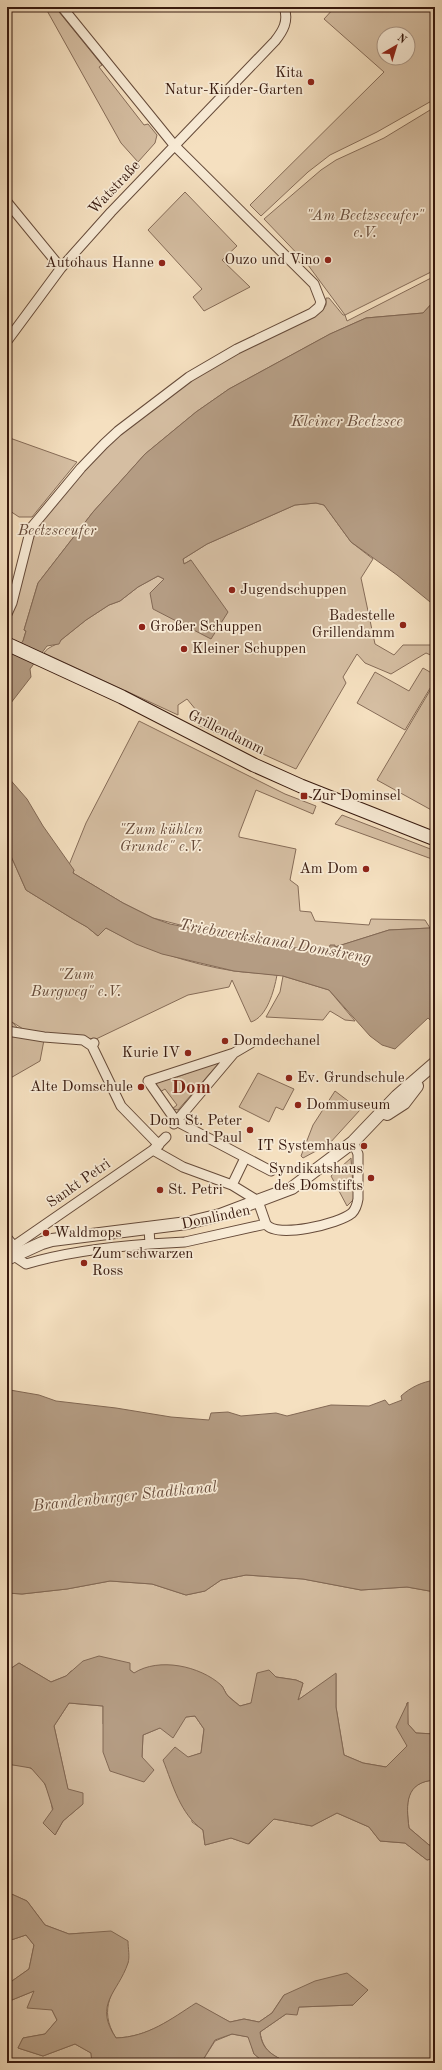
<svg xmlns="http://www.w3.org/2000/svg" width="442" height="2070" font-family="'Old Standard TT',serif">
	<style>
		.green { fill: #d5bea2; stroke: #866c58; fill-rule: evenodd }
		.water { fill: #b49c83; stroke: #826854 }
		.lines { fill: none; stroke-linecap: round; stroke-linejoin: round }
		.stream { stroke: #826854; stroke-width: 2.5 }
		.minor-casing { stroke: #664b3a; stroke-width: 11 }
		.tertiary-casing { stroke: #664b3a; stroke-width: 14 }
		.secondary-casing { stroke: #37190e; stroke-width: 15 }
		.minor { stroke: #f8ebd6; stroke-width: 9 }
		.tertiary { stroke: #f8ebd6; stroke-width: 12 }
		.secondary { stroke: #f8ebd6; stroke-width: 13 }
		.poi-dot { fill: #8f2418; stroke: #f8ebd6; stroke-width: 1.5 }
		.labels { text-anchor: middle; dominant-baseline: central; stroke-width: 3.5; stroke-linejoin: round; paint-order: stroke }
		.poi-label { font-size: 15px; fill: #37190e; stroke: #f8ebd6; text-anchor: end }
		.street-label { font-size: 15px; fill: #37190e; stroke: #f8ebd6 }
		.park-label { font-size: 15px; font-style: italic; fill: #664b3a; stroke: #f8ebd6 }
		.water-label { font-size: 16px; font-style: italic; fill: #694d3d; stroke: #f8ebd6 }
		.district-label { font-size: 19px; font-weight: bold; fill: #7a1f14; stroke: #f8ebd6 }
	</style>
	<rect width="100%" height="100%" fill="#f5e0c0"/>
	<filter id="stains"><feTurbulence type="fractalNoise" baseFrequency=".005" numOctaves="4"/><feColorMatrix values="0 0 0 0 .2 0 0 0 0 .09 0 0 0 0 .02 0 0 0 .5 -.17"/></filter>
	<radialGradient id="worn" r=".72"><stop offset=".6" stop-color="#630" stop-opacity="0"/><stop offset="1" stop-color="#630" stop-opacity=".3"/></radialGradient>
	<path class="green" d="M45,7H55L102,65L99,67L144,125L148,124L157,135L155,143L138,162L121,143Z
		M335,7H435V99L377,132L330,155L308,172L261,216L250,205L384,72L324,19ZM384,34H408V58H384Z
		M435,107V270L345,315L347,321L435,276V300L423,313L366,318L330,334L229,389L196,412L145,454L93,512L38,583L24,630L26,631L23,641L7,661V623L31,542L42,521L86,468L121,434L192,379L239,353L323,310L326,305V298H329L343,315H345L308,265L264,219L321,170L336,160L384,138Z
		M185,192L237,246L222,260L250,287L204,311L193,297L202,289L148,230Z
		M7,437L77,462L32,517H19L7,509Z
		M316,503L324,505L351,542L373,559L361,578L375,644L394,655L403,645H435V657L426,653L391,674L365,663L357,654L343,677L346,683L296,769L198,725L201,716L187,699L178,705V715L44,653C48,646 57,646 61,640L86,620L109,605L120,601L138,587L158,576L164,579L191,560L184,564L183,559L207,544L295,505Z
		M423,668L435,675V680L405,730L357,703L375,672L409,691Z
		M435,682V812L377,780Z
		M139,721L285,794L316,806L313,814L256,790L239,834V837L296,849L290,880L298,886L300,911L311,912L315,921L369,925L371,919L425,920L430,928L389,930L329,949L292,948L207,932L153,918L123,903L73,873L74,870L69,865L86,823Z
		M342,815L433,850L432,859L335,824Z
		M7,847L26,890L73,919L87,927L98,936L106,928C146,949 189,964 234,971C248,973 263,973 277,975C274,991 267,1017 251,1022L232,980L229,987L188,995L94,1040L84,1037L28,1032L12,1022L26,1037L44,1040L40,1061L7,1080Z
		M283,976L329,990L355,1021L345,1020L330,1011L323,1020L266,1017L280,992Z
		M218,1062V1064L178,1110L172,1109L177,1105L165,1089L160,1092L154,1084L176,1074L177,1077Z
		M258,1073L294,1089L283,1110L276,1107L269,1122L239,1107Z
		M335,1091L360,1110L329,1144L303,1158L301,1156L313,1125Z
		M351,1158L354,1199L347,1206L331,1176Z
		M246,1575L303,1579L361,1590L407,1587L435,1592V1734L416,1733L408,1724L407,1703V1746L386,1767L363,1763L344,1755L336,1707V1674L298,1700L303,1683L296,1680L276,1677L251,1703L240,1706L227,1695L222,1686L134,1673L130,1670L71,1671L66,1676L51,1682L19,1663L7,1671V1593L22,1594L67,1589L110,1581L152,1584L186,1595L205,1591L221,1580Z
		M69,1703L103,1706V1724L142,1757L143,1735L186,1717L195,1716L204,1729L201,1753L189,1757L192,1822L203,1830L205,1845L231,1838L249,1844L274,1819L312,1826L337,1813L369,1827L380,1841L405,1843L427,1860L435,1858V2063H288C272,2055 263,2051 260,2032L286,2014L299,2007L353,2005L284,1995L272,2013L259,2022L244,2019L230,2022L196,2004C170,2020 148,2037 116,2038C97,2008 114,1990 128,1962L84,1933L69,1934L45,1925L27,1901L7,1892V1764C14,1765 26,1765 32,1769C52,1784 53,1812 55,1835L63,1821L83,1804L68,1790L54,1726Z
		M435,1780V1847L429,1845L409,1828C406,1804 404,1782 435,1780Z
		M26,1935L34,1945L29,1969L12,1981H7V1936L11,1940Z
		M34,1991L52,2010L57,2020L45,2034L23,2038L18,2048L43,2056L75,2044L91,2053L92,2063H7V2002Z
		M232,2034L249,2037L254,2054L265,2063H201L215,2041Z"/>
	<path class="water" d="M435,300V606L397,575L351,542L324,505L316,503L295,505L207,544L183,559L184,564L191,560L228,612L211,639L153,609L150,593L164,579L158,576L138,587L120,601L109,605L86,620L61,640L59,644L47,646L30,669L31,677L7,708V661L23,641L26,631L24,630L38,583L93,512L145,454L196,412L229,389L330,334L366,318L423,313Z
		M7,776L27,799L43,826L74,870L73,873L123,903L153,918L170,924L292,948L329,949L330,945H335V947L389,930L430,928L435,932V1025L428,1018L395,1049L382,1045L370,1036L329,990L283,976L234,971L162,954L136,944L106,928L98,936L87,927L73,919L26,890L7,847Z
		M7,1353L10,1390L39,1395L56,1401L116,1408L171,1417L209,1420L211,1413L228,1412L241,1416L276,1413L287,1416L331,1405L369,1406L385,1400L389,1405L402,1400L401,1396C411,1387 422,1382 435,1380V1592L407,1587L361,1590L303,1579L246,1575L221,1580L205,1591L186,1595L152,1584L110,1581L67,1589L22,1594L7,1593Z
		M99,1656L130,1663V1670L134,1673C159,1657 200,1666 221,1685C224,1688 225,1693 228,1696C232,1700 236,1703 240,1706L251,1703L257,1673L269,1670L276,1677L296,1680L303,1683L298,1700L336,1673V1707L344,1755L363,1763L386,1767L407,1746L396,1727L408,1702V1724L416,1733L435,1734V1780C405,1782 406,1804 409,1828L429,1845L435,1847V1858L427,1860L405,1843L380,1841L369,1827L337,1813L312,1826L274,1819L248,1844L231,1838L205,1845L203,1830C180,1814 173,1785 163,1760L175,1747L188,1757L201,1753L204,1729L195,1716L186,1717L173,1738L160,1728L143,1735L142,1757L154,1770L144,1782L110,1771L103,1752V1706L69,1703L54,1726L68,1789L83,1793V1804L63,1821L55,1835L43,1823L53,1809L45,1784L31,1768L7,1764V1671L19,1663L51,1682L66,1676L83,1661Z
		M7,1892L27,1901L45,1925L69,1934L111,1931L128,1941C128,1948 130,1957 128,1963C118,1993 93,2004 116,2038C148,2037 171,2019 196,2003L230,2022L244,2019L259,2022L272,2013L284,1995L315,1981L347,1973L368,1990L353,2005L299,2007L297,2015L286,2014L260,2032C262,2051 273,2055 288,2063H265L254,2054L248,2037L232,2034L215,2040L201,2063H92L91,2053L75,2044L43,2056L18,2048L23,2038L45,2034L57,2020L52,2010L27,2008L34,1991L7,2002V1981H12L29,1969L34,1945L26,1935L11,1940L7,1936Z"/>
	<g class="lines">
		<path class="stream" d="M432,1380L435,1357
			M359,2059L361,2063"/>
		<defs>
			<path id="minor" d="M7,202L61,268
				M7,341L61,268L111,212L275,41C283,31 289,21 284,7
				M7,614L12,603L31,528L81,468L104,444L118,431L189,377L237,349L312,313L319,307L321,302L314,284L174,145L62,7
				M7,1031L44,1037L83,1040L92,1046
				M94,1043L92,1046L121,1106L159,1145
				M234,1053L148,1081L176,1121L271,1171
				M174,1124L234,1053L251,1043
				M232,1185L245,1158
				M266,1224C276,1239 339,1224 352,1213C356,1209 357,1205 358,1199V1154L353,1142
				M149,1229L150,1244L185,1242L266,1224L258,1201L232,1185L183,1167L153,1150
				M7,1238L18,1251
				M14,1246L153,1150L166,1137
				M14,1256L26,1264C66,1252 108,1247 150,1244"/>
			<path id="tertiary" d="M387,1114L404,1103L417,1086
				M7,1259L42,1243L52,1240L187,1223L220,1215L292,1188L353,1142L397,1096L435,1063"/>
			<path id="secondary" d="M7,644L122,697L254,765L301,786L435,839"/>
		</defs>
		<use href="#minor" class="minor-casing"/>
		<use href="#tertiary" class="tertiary-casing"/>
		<use href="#secondary" class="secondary-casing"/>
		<use href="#minor" class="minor"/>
		<use href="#tertiary" class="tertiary"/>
		<use href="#secondary" class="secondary"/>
	</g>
	<g class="poi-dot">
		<circle cx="311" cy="82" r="4"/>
		<circle cx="328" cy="260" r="4"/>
		<circle cx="162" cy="263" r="4"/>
		<circle cx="232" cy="590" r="4"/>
		<circle cx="403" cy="625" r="4"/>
		<circle cx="142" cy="627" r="4"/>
		<circle cx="184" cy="649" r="4"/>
		<rect x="300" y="792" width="8" height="8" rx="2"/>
		<circle cx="366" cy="869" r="4"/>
		<circle cx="225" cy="1041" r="4"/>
		<circle cx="188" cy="1053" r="4"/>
		<circle cx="289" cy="1078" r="4"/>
		<circle cx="141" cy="1087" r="4"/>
		<circle cx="298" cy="1105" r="4"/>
		<circle cx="250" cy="1130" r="4"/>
		<circle cx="364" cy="1146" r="4"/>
		<circle cx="371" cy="1178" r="4"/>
		<circle cx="160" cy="1190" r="4"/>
		<circle cx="46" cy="1233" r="4"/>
		<circle cx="84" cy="1263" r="4"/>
	</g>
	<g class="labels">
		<g class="poi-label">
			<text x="303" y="73">Kita<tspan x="303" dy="17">Natur-Kinder-Garten</tspan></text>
			<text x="320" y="260">Ouzo und Vino</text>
			<text x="154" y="263">Autohaus Hanne</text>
			<text x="240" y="590" text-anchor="start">Jugendschuppen</text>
			<text x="395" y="616">Badestelle<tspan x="395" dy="17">Grillendamm</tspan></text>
			<text x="150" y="627" text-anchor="start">Großer Schuppen</text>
			<text x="192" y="649" text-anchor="start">Kleiner Schuppen</text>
			<text x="312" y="796" text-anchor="start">Zur Dominsel</text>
			<text x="358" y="869">Am Dom</text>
			<text x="233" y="1041" text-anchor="start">Domdechanel</text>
			<text x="180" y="1053">Kurie IV</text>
			<text x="297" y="1078" text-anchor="start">Ev. Grundschule</text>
			<text x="133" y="1087">Alte Domschule</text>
			<text x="306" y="1105" text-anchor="start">Dommuseum</text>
			<text x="242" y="1121">Dom St. Peter<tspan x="242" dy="17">und Paul</tspan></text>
			<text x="356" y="1146">IT Systemhaus</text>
			<text x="363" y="1169">Syndikatshaus<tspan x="363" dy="17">des Domstifts</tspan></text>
			<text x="168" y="1190" text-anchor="start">St. Petri</text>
			<text x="54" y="1233" text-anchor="start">Waldmops</text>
			<text x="92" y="1254" text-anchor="start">Zum schwarzen<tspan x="92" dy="17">Ross</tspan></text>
		</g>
		<g class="street-label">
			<text transform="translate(115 188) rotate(-47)">Watstraße</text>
			<text transform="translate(226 733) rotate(26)">Grillendamm</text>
			<text transform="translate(79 1184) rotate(-35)">Sankt Petri</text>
			<text transform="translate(216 1218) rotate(-12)">Domlinden</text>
		</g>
		<g class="park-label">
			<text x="365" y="216">"Am Beetzseeufer"<tspan x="365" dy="17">e.V.</tspan></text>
			<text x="57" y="531">Beetzseeufer</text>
			<text x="161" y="830">"Zum kühlen<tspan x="161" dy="17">Grunde" e.V.</tspan></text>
			<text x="76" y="975">"Zum<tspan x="76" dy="17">Burgweg" e.V.</tspan></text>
		</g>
		<g class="water-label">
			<text x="347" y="422">Kleiner Beetzsee</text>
			<text transform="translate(275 942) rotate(10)">Triebwerkskanal Domstreng</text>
			<text transform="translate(125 1497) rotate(-6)">Brandenburger Stadtkanal</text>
		</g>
		<g class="district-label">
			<text x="191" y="1088">Dom</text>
		</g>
	</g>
	<rect width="442" height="2070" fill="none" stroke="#f5e0c0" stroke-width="24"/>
	<rect x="8" y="8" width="426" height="2054" fill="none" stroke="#37190e" stroke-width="2"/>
	<rect x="12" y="12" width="418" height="2046" fill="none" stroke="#37190e"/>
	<g transform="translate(396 46) rotate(38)"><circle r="19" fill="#f8ebd6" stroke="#ab9786"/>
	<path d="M0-3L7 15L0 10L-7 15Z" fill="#8f2418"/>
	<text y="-6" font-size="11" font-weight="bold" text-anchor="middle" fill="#37190e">N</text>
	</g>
	<rect width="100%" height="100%" filter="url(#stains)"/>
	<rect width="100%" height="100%" fill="url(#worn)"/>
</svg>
